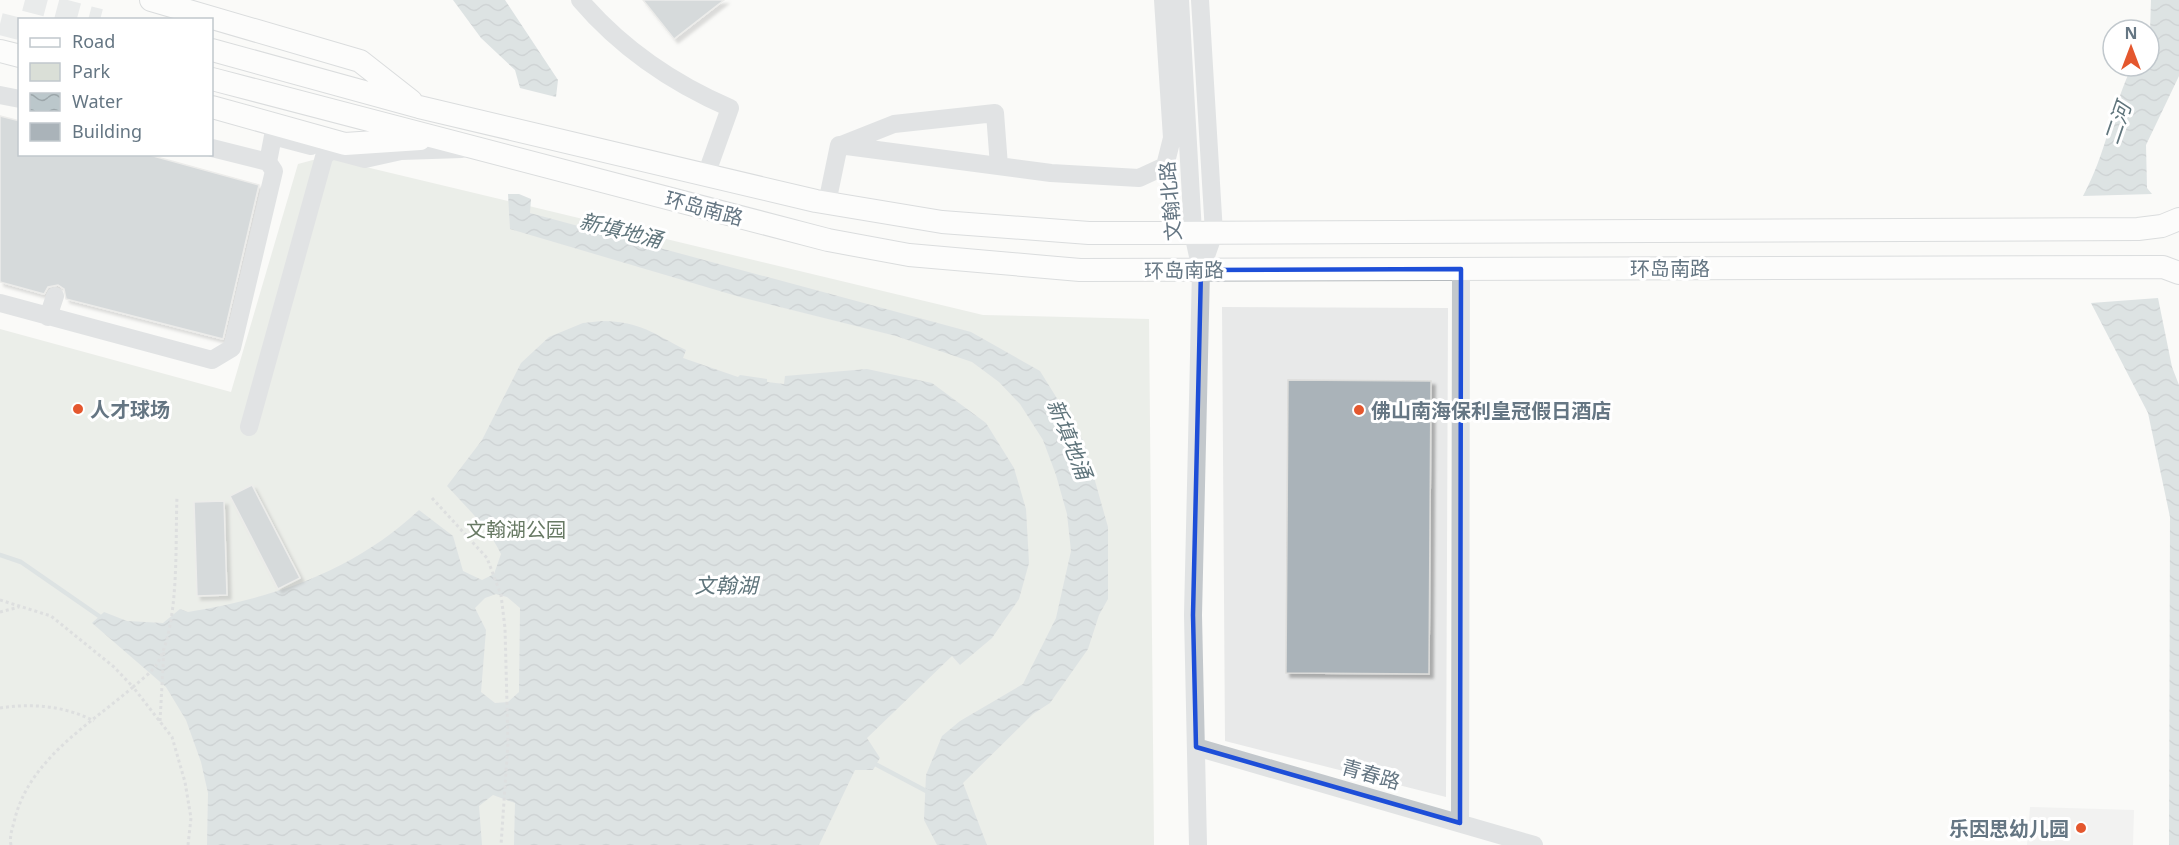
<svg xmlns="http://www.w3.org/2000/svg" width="2179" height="845" font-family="'Noto Sans','Noto Sans SC',sans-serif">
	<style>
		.built { fill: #e8e9e9 }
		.park { fill: #dadfd7 }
		.water { fill: url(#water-waves); fill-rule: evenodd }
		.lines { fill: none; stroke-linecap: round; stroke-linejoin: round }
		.stream { stroke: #bbc7cb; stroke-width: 4.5 }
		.building { fill: #aab3b9; stroke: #dcdcda; stroke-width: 1.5; filter: url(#shadow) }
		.major-tunnel { stroke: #d5d9db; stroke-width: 22; stroke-dasharray: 22 11; stroke-linecap: butt }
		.major-casing { stroke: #b5babe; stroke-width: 24 }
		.path { stroke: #bbbfc2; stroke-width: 3; stroke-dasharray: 3 3; stroke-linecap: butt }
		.minor { stroke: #c3c8cc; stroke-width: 18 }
		.major { stroke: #fff; stroke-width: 22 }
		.marked { fill: none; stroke: #1d4ed8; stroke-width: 4.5; stroke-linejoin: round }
		.poi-dot { fill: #e4572e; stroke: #fff; stroke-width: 2 }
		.labels { text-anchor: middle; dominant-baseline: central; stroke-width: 6; stroke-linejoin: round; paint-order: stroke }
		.street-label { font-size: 20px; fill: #657683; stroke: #fff }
		.poi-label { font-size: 20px; font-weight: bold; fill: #657683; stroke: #fff; text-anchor: start }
		.park-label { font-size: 20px; fill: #687a64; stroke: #fff }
		.water-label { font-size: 21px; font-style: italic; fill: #60757c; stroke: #fff }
	</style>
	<defs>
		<pattern id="water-waves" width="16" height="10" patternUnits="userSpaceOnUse" patternTransform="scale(1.5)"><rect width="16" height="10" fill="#bbc7cb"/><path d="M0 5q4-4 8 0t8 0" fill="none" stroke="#9ca6aa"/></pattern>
		<filter id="shadow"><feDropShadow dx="4" dy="4" stdDeviation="1.5" flood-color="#0004"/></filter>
	</defs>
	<rect width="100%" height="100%" fill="#fafaf8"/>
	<path class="built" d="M1222,307L1448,308L1446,797L1225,741Z
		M2030,807L2134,810L2133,845H2027Z"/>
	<path class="park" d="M324,157L983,315L1149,319L1154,845H0V329L231,392L298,164Z"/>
	<path class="water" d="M453,0H505L558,80L556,97L520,88L515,70L481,38Z
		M2151,0H2179V76L2146,145L2147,188L2152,194L2083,196C2106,154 2112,108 2132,66H2149Z
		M508,194H519L531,199L530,213L971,332L1040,371L1084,442L1108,527V599L1099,615L1088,649L1050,703L1033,714L963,783L987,845H937L924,820L926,775L942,736L960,721L1023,684L1056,618L1071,551L1067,514L1056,475L1043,440L1020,404L999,382L972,362L896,336L740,297L510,229Z
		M2158,298L2172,367L2179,385V845H2169L2170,517L2148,413L2091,303Z
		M602,321C642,322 652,333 686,350L683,358L738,377L740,375L767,379V382L784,384L785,376L867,369L932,383L986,423L1014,468L1026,509L1029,563L1019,599L992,638L960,665L952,656L867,738L880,758L873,770H855L819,845H514L515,803L493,795L479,806L482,845H207L208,793L201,762L186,720L166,687L92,623L104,612L127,621L163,623L180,609L188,612C274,598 354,571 419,510L453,536L463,571L482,580L494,574L501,554C488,527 467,508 447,486L482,440L521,363L549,337L583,323ZM496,594L507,597L520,608L519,692L508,702L495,703L481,692L486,630L475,608L485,598Z"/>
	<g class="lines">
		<path class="stream" d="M0,555L21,562L99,616
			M877,765L930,793"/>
	</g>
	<path class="building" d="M643,0H724L674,39Z
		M0,116L20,121V154H146L259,185L223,339L66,299L64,289L58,285L48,287L44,294L0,282Z
		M1288,380L1431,381L1429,674L1286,673Z
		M252,485L300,578L278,589L230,496Z
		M224,501L227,595L197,596L194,502Z"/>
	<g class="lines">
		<path class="major-tunnel" d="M25,0L100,20
			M0,24L20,29"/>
		<defs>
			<path id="major" d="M151,0L360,61L411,101
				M212,50L419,107L816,201L942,222L1089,233H1161L2138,229L2162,226L2179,219
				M0,51L20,56
				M212,79L828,240L909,255L1080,270L2163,267L2179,273
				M212,107L345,144L420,139"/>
		</defs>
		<use href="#major" class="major-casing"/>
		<path class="path" d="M432,498L487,558L501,595L505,628L508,743L501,845
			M0,600L51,616L114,667L133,687C141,680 152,672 157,664C180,624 175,544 177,497
			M0,612L19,607
			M0,708C33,703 65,706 94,721
			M160,721L164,649
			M11,845C9,836 13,827 15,818C31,758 89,725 133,687L172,737L185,782L191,818L188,845"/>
		<path class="minor" d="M580,0C621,48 672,83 730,108L706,175
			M1180,0L1193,233L1201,270L1193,615L1198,845
			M1200,0L1214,233L1201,270
			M0,95L20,99
			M841,145L894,124L995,113L999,166
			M268,162L273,136L311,146
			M827,203L839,145L1051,173L1139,178L1165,166L1172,138L1163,0
			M0,303L212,360L232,348L274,171L268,162L212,148
			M48,317L55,296
			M249,427L324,157L331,150L365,159L401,151L462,149
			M1196,747L1534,845
			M1460,823L1461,269"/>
		<use href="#major" class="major"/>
	</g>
	<path d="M0 0H2179V845H0ZM1461,269L1460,823L1196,747L1193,615L1201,270Z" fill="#fafaf8" fill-opacity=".55" fill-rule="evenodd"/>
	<path class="marked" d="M1461,269L1460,823L1196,747L1193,615L1201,270Z"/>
	<g class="poi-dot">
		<circle cx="78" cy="409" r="6"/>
		<circle cx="1359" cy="410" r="6"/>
		<circle cx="2081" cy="828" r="6"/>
	</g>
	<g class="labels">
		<g class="street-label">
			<text transform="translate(1170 201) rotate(-95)">文翰北路</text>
			<text transform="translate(704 208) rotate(15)">环岛南路</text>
			<text x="1670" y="268">环岛南路</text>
			<text transform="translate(1184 270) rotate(-1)">环岛南路</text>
			<text transform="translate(1371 774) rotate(16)">青春路</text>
		</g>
		<g class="poi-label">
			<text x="90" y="409">人才球场</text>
			<text x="1371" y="410">佛山南海保利皇冠假日酒店</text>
			<text x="2069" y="828" text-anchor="end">乐因思幼儿园</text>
		</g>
		<g class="park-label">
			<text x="516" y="529">文翰湖公园</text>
		</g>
		<g class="water-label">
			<text transform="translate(2117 123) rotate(-71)">二河</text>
			<text transform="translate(621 230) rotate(14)">新填地涌</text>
			<text transform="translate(1070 439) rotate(68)">新填地涌</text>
			<text x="726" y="585">文翰湖</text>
		</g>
	</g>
	<rect x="18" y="18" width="195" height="138" fill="#ffffff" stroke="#c1c8cd" stroke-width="1.5"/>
	<rect x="30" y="38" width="30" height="9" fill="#ffffff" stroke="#c1c8cd" stroke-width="1.5"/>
	<text x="72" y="48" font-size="18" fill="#657683">Road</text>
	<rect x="30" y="63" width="30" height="18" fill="#dadfd7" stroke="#c1c8cd" stroke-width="1.5"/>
	<text x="72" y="78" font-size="18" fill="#657683">Park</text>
	<rect x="30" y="93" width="30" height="18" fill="url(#water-waves)" stroke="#c1c8cd" stroke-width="1.5"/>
	<text x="72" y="108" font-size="18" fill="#657683">Water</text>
	<rect x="30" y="123" width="30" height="18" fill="#aab3b9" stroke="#c1c8cd" stroke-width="1.5"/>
	<text x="72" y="138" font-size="18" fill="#657683">Building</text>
	<g transform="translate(2131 48)"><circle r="28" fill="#ffffff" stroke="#c1c8cd" stroke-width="1.5"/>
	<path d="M0-4.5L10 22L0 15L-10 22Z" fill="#e4572e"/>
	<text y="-9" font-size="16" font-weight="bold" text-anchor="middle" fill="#657683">N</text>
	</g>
</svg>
